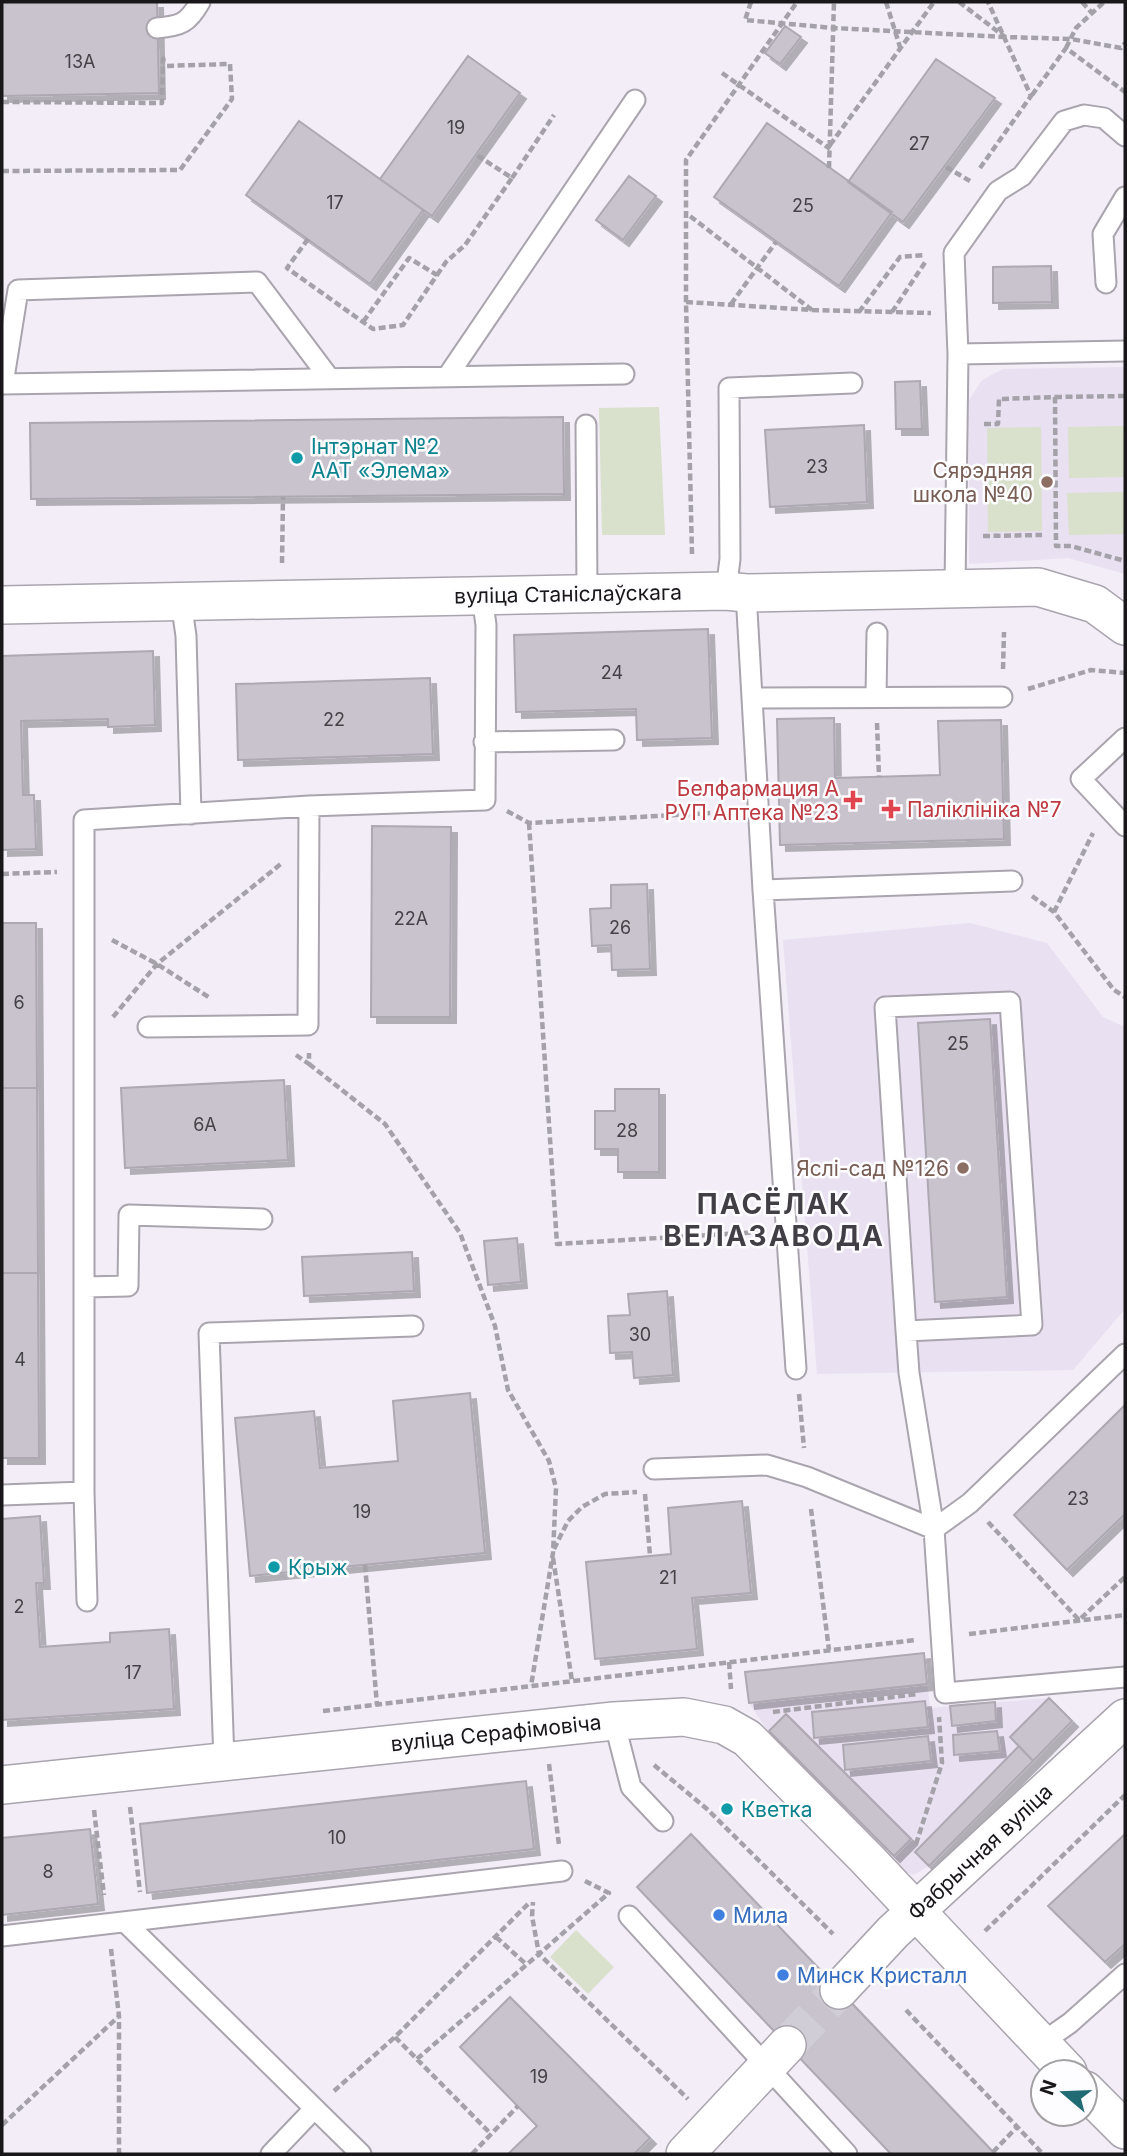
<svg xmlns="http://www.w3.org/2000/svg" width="1127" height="2156" font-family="Inter,sans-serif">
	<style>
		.built { fill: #e9e0f1 }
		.green { fill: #d9e0cb }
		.building { fill: #c8c3cd; stroke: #ada8b2; stroke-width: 2; filter: url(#shadow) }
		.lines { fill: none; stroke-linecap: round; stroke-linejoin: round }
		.street-tunnel { stroke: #d1cdd6; stroke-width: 37; stroke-dasharray: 37 18; stroke-linecap: butt }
		.lane-casing { stroke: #a9a4ae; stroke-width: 23 }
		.street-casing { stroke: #a9a4ae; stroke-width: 40 }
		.path { stroke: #a5a1a8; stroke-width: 4.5; stroke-dasharray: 7 3.5; stroke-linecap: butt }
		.lane { stroke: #fff; stroke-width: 19 }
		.street { stroke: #fff; stroke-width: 37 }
		.culture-dot { fill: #0f9aa8; stroke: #fdfcfe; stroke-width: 2.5 }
		.education-dot { fill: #8d6e63; stroke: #fdfcfe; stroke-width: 2.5 }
		.health-dot { fill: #e0444e; stroke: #fdfcfe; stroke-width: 2.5 }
		.shop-dot { fill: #3f7fe0; stroke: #fdfcfe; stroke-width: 2.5 }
		.labels { text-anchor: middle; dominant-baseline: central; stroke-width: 5; stroke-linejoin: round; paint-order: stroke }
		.number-label { font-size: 18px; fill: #454247 }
		.culture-label { font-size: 21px; fill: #0d838f; stroke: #fdfcfe; text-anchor: start }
		.education-label { font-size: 21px; fill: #785e54; stroke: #fdfcfe; text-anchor: end }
		.street-label { font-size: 21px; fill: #19171a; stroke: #fdfcfe }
		.health-label { font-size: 21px; fill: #be3a42; stroke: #fdfcfe; text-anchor: end }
		.shop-label { font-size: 21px; fill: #366cbe; stroke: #fdfcfe; text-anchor: start }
		.district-label { font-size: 28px; font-weight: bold; letter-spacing: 2px; fill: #423e46; stroke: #fdfcfe }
	</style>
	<defs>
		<filter id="shadow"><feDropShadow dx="6" dy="6" stdDeviation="0" flood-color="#0004"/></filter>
	</defs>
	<rect width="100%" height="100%" fill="#f2edf7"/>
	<path class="built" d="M1125,367V574L1068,558L969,564V400L982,380L1003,369Z
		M970,923L1047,943L1103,1017L1125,1027V1309L1073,1370L817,1374L783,940Z
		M924,1653L930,1708L1049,1698L1072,1721L929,1866L914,1875L901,1870L771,1736L749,1703L745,1672Z"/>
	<path class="green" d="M659,407L665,535H602L599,408Z
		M1125,426V477L1069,478L1068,427Z
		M1041,427L1042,531L988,532L987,428Z
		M1125,492V534L1069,535L1067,493Z
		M576,1930L614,1967L588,1994L550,1957Z"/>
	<path class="building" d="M2,2H157L159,93L2,96Z
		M785,26L801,37L780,64L765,53Z
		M468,56L520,93L432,216L380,179Z
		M936,59L995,98L903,222L848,182Z
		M299,121L423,210L370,284L246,195Z
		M767,123L892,212L839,286L714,197Z
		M629,176L656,196L623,240L596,220Z
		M1051,266L1052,302L993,303V267Z
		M920,381L922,429H896L895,382Z
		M563,417L564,494L31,499L30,423Z
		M864,425L867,502L770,507L765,430Z
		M708,629L712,738L637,740L636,709L516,712L514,635Z
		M153,651L155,725L108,727V719L21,721L23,795H34L36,849L2,850V656Z
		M430,678L433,754L238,760L236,684Z
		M834,718L835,778L940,775L938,721L1001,720L1004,839L780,845L777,719Z
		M372,826L451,827L450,1017H371Z
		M647,884L650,969L612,970L611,945L592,946L590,909L611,908V885Z
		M2,923H36L37,1088H2Z
		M990,1019L1007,1297L935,1302L918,1023Z
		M284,1080L288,1160L125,1168L121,1088Z
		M2,1088H37L38,1273H2Z
		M615,1089H659V1172H618V1149H595V1111H615Z
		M517,1238L521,1282L488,1285L484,1241Z
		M412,1252L414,1291L304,1296L302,1257Z
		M2,1273H38L39,1458H2Z
		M667,1291L673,1375L634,1378L632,1352L610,1353L608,1316L630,1315L628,1294Z
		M470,1393L485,1553L250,1576L235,1418L314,1411L320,1468L398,1461L393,1401Z
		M1125,1405V1514L1067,1570L1014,1515Z
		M742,1501L751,1593L692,1598L697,1649L595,1659L586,1562L671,1554L668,1508Z
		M40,1516L44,1583H36L40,1647L110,1642V1633L169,1629L174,1709L2,1720V1519Z
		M924,1653L927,1684L749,1703L745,1672Z
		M1049,1698L1072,1721L1033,1761L1010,1737Z
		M925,1701L928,1727L814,1738L812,1712Z
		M995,1702L996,1721L952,1726L950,1706Z
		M786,1714L911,1839L894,1856L769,1731Z
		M997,1731L1000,1751L954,1755L953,1735Z
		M928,1736L931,1761L845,1770L843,1745Z
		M1019,1746L1033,1761L929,1866L915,1852Z
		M526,1781L534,1849L147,1893L140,1824Z
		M90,1829L98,1904L2,1915V1838Z
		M691,1834L995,2154H891L637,1887Z
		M1125,1834V1944L1105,1962L1048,1906Z
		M510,1997L650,2138L634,2154H508L537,2126L460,2047Z"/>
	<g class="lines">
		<path class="street-tunnel" d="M787,2045L839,1990"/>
		<defs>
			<path id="lane" d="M157,28C181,26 188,23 200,2
				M1106,283L1103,234L1125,197
				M958,354L1125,351
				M447,377L635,100
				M2,384L624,374
				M3,384L18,290L257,282L330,379
				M586,425L587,594
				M955,588L958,354L954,253L998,191L1022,176L1064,121L1084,115L1104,118L1125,136
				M726,591L730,559L729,388L852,383
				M746,593L763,890L796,1369
				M181,601L186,636L191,814
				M876,697L877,633
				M752,698L1002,697
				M1125,738L1081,779L1125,826
				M484,742L614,740
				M763,890L1012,881
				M148,1027L308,1025L309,806
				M85,1287L128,1286L129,1215L262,1219
				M906,1331L1032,1325L1010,1002L885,1007L906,1331L909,1373L934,1529L945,1693L1125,1677
				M654,1469L767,1465L807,1477L934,1529L970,1503L1125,1354
				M2,1495L84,1492
				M87,1601L84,1492V820L309,806L485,800L486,625L482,596
				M614,1721L631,1787L663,1821
				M224,1761L209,1333L413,1326
				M629,1916L847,2154
				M125,1922L361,2154
				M2,1936L562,1871
				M1040,2044L1070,2023L1125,1974
				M271,2154L314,2109"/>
			<path id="street" d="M2,605L726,591L746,593L1038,587L1095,604L1125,626
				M2,1785L614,1721L684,1717L724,1725L747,1738L866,1858L1068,2072
				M839,1990L893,1932L1125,1718
				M1085,2090L1125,2130
				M685,2154L787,2045"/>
		</defs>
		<use href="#lane" class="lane-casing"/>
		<use href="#street" class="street-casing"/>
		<path class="path" d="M751,2L745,20L834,28L1005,37
			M886,2L900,47
			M959,2L1005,37L1071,39L1121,48L1125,43
			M1082,2L1092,13
			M1066,48L1076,28L1104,2
			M722,73L830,149
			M1032,95L1066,48L1125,92
			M2,102L162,103L163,59L167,58
			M830,145L934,2
			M946,167L970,181
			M829,168L834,2
			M980,168L1031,96L988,2
			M2,171L180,170L232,99L230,64L163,66
			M512,178L554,115
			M308,239L287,268L363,322L373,329L403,325L437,275L409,258L363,322
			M437,275L446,262L465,245L512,178L475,154
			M686,302L812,310L686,213
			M731,304L776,242
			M812,310L931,313
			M859,312L900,257L925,255
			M892,312L926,261
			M1055,397L1125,396
			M984,424H998L999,399L1055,397L1056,546H1071L1125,561
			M983,536L1042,535
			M692,554L686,302V160L797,2
			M282,563L283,497
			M1003,669L1004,632
			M1028,689L1091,670L1125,673
			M877,723L879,777
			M507,811L529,823L712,813L732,822
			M529,823L557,1244L760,1232
			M2,874L57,872
			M1032,896L1054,912L1114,990L1125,997
			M1054,912L1093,833
			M112,940L157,964L210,998
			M113,1017L157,964L282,863
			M296,1055L309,1064V1053
			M309,1064L385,1124L460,1233L495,1326L508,1390L549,1461L556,1488L553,1553L531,1686
			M799,1394L804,1448
			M645,1494L650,1556
			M811,1509L829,1650
			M988,1522L1079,1620L1125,1577
			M554,1549L568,1521L582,1507L605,1494L637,1492
			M553,1558L572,1681
			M365,1565L377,1705
			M969,1634L1125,1615
			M729,1662L731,1689
			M323,1711L915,1640
			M773,1712L917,1694
			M549,1764L559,1845
			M654,1765L707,1809L833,1934
			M130,1807L140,1892
			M94,1810L104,1895
			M916,1844L942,1763L939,1717
			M585,1881L609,1893L539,1954L688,2099
			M985,1931L1125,1795
			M496,1937L527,1965
			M111,1949L119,2016V2154
			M906,2010L1043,2154
			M395,2037L491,2134
			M417,2059L539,1954L532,1916L533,1902
			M334,2091L395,2037L529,1903
			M2,2125L118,2017
			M993,2152L1017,2127
			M472,2154L518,2106"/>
		<use href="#lane" class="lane"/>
		<use href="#street" class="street"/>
	</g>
	<g class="culture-dot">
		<circle cx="297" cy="458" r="7"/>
		<circle cx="274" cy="1567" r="7"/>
		<circle cx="727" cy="1809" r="7"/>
	</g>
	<g class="education-dot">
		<circle cx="1047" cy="482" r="7"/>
		<circle cx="963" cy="1168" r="7"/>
	</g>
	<g class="health-dot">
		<path d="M849.5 789.5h7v7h7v7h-7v7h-7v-7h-7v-7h7z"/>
		<path d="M887.5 798.5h7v7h7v7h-7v7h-7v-7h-7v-7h7z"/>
	</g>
	<g class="shop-dot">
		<circle cx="719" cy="1915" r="7"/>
		<circle cx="783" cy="1975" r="7"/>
	</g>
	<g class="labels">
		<g class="number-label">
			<text x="80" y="61">13А</text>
			<text x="456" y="127">19</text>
			<text x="919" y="143">27</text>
			<text x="335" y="202">17</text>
			<text x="803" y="205">25</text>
			<text x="817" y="466">23</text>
			<text x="612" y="672">24</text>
			<text x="334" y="719">22</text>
			<text x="411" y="918">22А</text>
			<text x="620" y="927">26</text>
			<text x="19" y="1002">6</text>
			<text x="958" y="1043">25</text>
			<text x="205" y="1124">6А</text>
			<text x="627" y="1130">28</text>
			<text x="640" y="1334">30</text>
			<text x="20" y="1359">4</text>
			<text x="1078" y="1498">23</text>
			<text x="362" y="1511">19</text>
			<text x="668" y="1577">21</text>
			<text x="19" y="1606">2</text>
			<text x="133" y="1672">17</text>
			<text x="337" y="1837">10</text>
			<text x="48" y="1871">8</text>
			<text x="539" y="2076">19</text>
		</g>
		<g class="culture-label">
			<text x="311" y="446">Інтэрнат №2<tspan x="311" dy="24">ААТ «Элема»</tspan></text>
			<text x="288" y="1567">Крыж</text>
			<text x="741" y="1809">Кветка</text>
		</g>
		<g class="education-label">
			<text x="1033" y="470">Сярэдняя<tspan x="1033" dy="24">школа №40</tspan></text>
			<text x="949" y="1168">Яслі-сад №126</text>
		</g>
		<g class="street-label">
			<text transform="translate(568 594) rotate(-1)">вуліца Станіслаўскага</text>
			<text transform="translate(496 1733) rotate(-6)">вуліца Серафімовіча</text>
			<text transform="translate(980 1852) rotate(-43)">Фабрычная вуліца</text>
		</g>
		<g class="health-label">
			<text x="839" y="788">Белфармация А<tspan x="839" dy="24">РУП Аптека №23</tspan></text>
			<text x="907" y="809" text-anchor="start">Паліклініка №7</text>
		</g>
		<g class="shop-label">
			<text x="733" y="1915">Мила</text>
			<text x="797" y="1975">Минск Кристалл</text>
		</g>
		<g class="district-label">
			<text x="774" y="1204">ПАСЁЛАК<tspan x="774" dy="32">ВЕЛАЗАВОДА</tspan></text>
		</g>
	</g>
	<rect width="1127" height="2156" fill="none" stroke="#19171a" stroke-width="7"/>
	<g transform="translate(1064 2093) rotate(289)"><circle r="33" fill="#fdfcfe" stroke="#a2a0a3" stroke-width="2"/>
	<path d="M0-5L12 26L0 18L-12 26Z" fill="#216b74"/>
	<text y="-10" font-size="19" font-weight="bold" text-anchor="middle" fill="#19171a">N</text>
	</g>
</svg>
